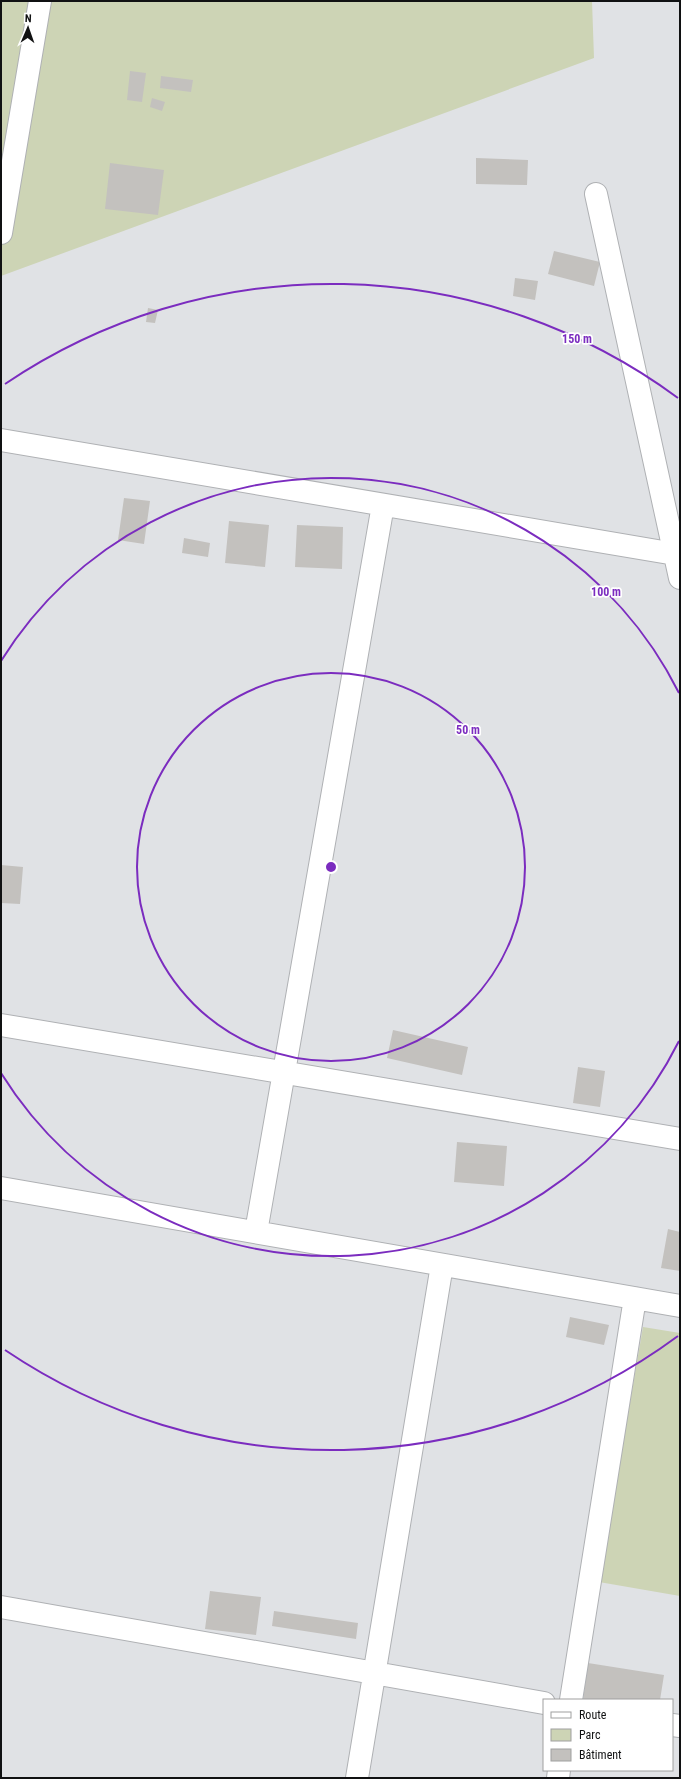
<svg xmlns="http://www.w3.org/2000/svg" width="681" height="1779" font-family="'Roboto Condensed',sans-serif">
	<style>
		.green { fill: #cdd4b5 }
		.building { fill: #c3c1be }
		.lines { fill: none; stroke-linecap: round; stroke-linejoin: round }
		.street-casing { stroke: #afb1b4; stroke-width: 24 }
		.street { stroke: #fff; stroke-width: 22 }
		.ring { fill: none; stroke: #7b2cbf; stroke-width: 2 }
		.centre { fill: #7b2cbf; stroke: #fff; stroke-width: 2 }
		.ring-label { font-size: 12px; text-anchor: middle; font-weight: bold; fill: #7b2cbf; stroke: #fff; stroke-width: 3.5; stroke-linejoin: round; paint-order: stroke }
	</style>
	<rect width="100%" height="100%" fill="#e0e2e5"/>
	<path class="green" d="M1,1H592L594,58L1,276Z
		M643,1327L680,1333V1596L599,1582Z"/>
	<path class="building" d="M130,71L146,73L142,102L127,100Z
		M161,76L193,80L191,92L160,88Z
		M152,98L165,102L162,111L150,107Z
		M476,158L528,160L527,185L476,184Z
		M110,163L164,170L158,215L105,209Z
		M554,251L600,262L594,286L548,274Z
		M515,278L538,281L535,300L513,296Z
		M148,308L158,310L155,323L146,322Z
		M124,498L150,501L144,544L118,540Z
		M229,521L269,525L265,567L225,563Z
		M297,525L343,527L342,569L295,567Z
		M184,538L210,543L208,557L182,553Z
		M1,865L23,867L20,904L1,903Z
		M393,1030L468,1047L462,1075L387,1058Z
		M578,1067L605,1071L600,1107L573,1103Z
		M457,1142L507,1146L504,1186L454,1182Z
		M668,1229L680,1232V1271L661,1268Z
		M570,1317L609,1325L604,1345L566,1337Z
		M210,1591L261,1597L256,1635L205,1629Z
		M274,1611L358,1623L356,1639L272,1626Z
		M588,1663L664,1675L660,1700H583Z"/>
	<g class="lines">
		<defs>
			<path id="street" d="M596,194L680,578
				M1,233L40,1
				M1,440L675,554
				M1,1025L680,1139
				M1,1188L680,1306
				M256,1232L383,505
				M1,1607L544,1703
				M571,1700L635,1298
				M672,1725L680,1726
				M357,1778L442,1265
				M558,1778L559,1770"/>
		</defs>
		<use href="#street" class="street-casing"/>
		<use href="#street" class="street"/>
	</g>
	<g class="ring">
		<circle cx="331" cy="867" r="194"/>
		<path d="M679 1041A389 389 0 0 1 1 1073M1 661A389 389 0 0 1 679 693"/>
		<path d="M678 1336A583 583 0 0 1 5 1350M5 384A583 583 0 0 1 678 398"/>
	</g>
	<circle cx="331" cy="867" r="6" class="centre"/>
	<g class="ring-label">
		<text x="577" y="343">150 m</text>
		<text x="606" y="596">100 m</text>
		<text x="468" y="734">50 m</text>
	</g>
	<rect width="681" height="1779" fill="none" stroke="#101112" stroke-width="4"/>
	<rect x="543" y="1699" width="130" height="72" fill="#ffffff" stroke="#9fa0a0"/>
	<rect x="551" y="1712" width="20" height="6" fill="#ffffff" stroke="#9fa0a0"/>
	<text x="579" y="1719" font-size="12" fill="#101112">Route</text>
	<rect x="551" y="1729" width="20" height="12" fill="#cdd4b5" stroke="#9fa0a0"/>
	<text x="579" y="1739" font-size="12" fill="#101112">Parc</text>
	<rect x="551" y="1749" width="20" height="12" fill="#c3c1be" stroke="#9fa0a0"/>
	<text x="579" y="1759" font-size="12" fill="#101112">Bâtiment</text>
	<g transform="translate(28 28) rotate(2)" stroke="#ffffff" stroke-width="3" paint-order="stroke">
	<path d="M0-3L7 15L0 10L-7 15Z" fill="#101112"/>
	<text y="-6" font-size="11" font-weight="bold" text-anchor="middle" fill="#101112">N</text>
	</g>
</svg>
